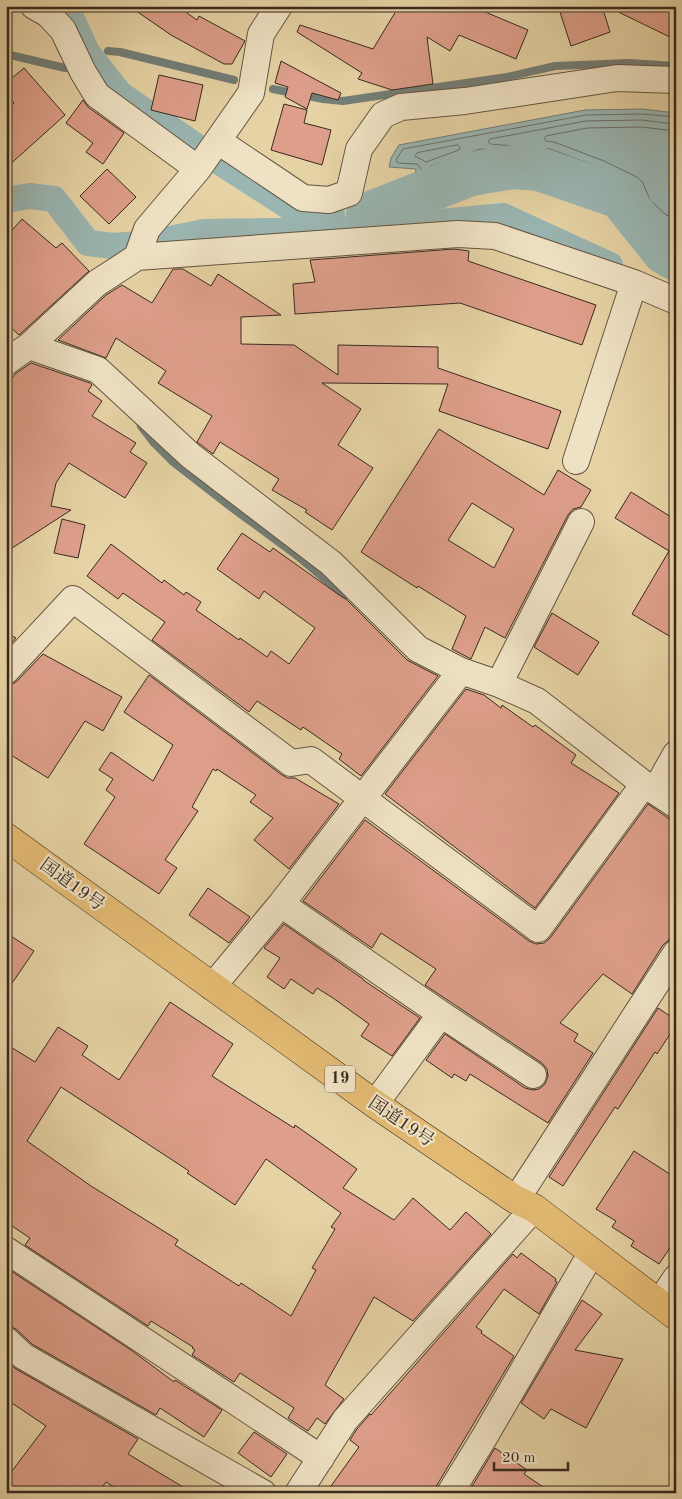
<svg xmlns="http://www.w3.org/2000/svg" width="682" height="1499" font-family="'Old Standard TT','Noto Serif JP',serif">
	<style>
		.water { fill: #9ab6b2; stroke: #737e78 }
		.lines { fill: none; stroke-linecap: round; stroke-linejoin: round }
		.shore { stroke: #69706a; stroke-width: 1 }
		.stream { stroke: #737e78; stroke-width: 8 }
		.canal { stroke: #9ab6b2; stroke-width: 26 }
		.river { stroke: #9ab6b2; stroke-width: 44 }
		.building { fill: #de9f8a; stroke: #382921; fill-rule: evenodd }
		.street-casing { stroke: #645442; stroke-width: 28 }
		.highway-casing { stroke: #382921; stroke-width: 29 }
		.street { stroke: #efe2c4; stroke-width: 26 }
		.highway { stroke: #e3ba72; stroke-width: 28 }
		.labels { text-anchor: middle; dominant-baseline: central; stroke-width: 4.5; stroke-linejoin: round; paint-order: stroke }
		.shield { fill: #efe2c4; stroke: #6f6052; stroke-width: 1 }
		.shield-label { font-size: 16px; font-weight: bold; fill: #382921 }
		.street-label { font-size: 18px; fill: #382921; stroke: #efe2c4 }
	</style>
	<rect width="100%" height="100%" fill="#e6d3a5"/>
	<filter id="stains"><feTurbulence type="fractalNoise" baseFrequency=".004" numOctaves="4"/><feColorMatrix values="0 0 0 0 .2 0 0 0 0 .09 0 0 0 0 .02 0 0 0 .5 -.17"/></filter>
	<radialGradient id="worn" r=".72"><stop offset=".6" stop-color="#630" stop-opacity="0"/><stop offset="1" stop-color="#630" stop-opacity=".3"/></radialGradient>
	<path class="water" d="M642,109L676,113V238L656,231L634,211L627,192L597,178L548,160L480,154L432,171L429,176L415,175L416,169L389,167L391,158L399,145L585,110Z"/>
	<g class="lines">
		<path class="shore" d="M676,117L642,114L586,115L403,149L396,160L398,163L417,164L422,170L425,171L431,166L480,149L549,155L598,174L629,188L638,208L659,227L676,233
			M676,124L641,120L586,121L490,139L488,141L490,144L550,149L601,168L633,184L644,204L662,221L676,226
			M676,131L641,127L587,128L546,136L544,138L546,141L554,142L604,161L637,177L643,183L650,200L666,215L676,218
			M458,145L460,147L459,150L426,162L415,156L417,153Z"/>
		<path class="stream" d="M108,51L120,52L234,80
			M6,54L65,68
			M273,89L323,99L343,101L507,77L555,66L629,63L676,66
			M141,426L154,443L172,461L231,507L295,554L345,596"/>
		<path class="canal" d="M55,6L73,21L87,52L120,94L221,163L302,215L332,214
			M6,200L30,196L54,199L88,243L114,246L150,243L204,232L333,230L378,228L503,216L610,265"/>
		<path class="river" d="M368,214L471,174L513,167L539,169L620,197L664,252L676,259"/>
	</g>
	<path class="building" d="M129,6H177L197,20L199,16L245,41L232,64H224L171,35Z
		M399,6H471L528,30L516,59L459,35L450,51L427,37L433,84L392,90L358,79L362,73L297,32L300,25L373,49Z
		M558,6H602L610,32L571,46Z
		M606,6H676V40Z
		M281,61L341,93L338,100L312,93L307,109L285,97L288,87L275,83Z
		M24,68L65,115L6,168V110L14,103L6,94V83Z
		M159,75L203,85L195,121L151,110Z
		M83,100L88,107L124,133L103,164L86,152L93,143L66,123Z
		M284,104L307,110L304,123L331,130L322,165L271,150Z
		M107,169L136,197L109,224L80,196Z
		M22,219L56,248L62,243L89,271L19,335L6,323V237Z
		M454,249L469,251L468,261L596,305L582,345L460,303L295,314L293,284L315,282L310,260Z
		M173,269H183L211,286L218,274L281,315L241,317V344L294,345L338,375V345L438,347V368L561,411L548,449L439,411L448,384L322,383L361,409L338,445L373,468L332,530L305,512L307,510L272,490L279,479L220,442L213,454L197,442L212,416L158,383L166,371L116,338L106,358L58,340L106,295L122,285L152,303Z
		M31,363L90,383L92,385L88,391L102,401L92,416L136,443L130,452L147,463L125,498L69,463L56,483L51,506L71,510L6,552V387L15,374Z
		M439,429L544,495L558,470L591,490L581,507L573,509L568,515L505,638L485,627L471,659L452,649L466,616L418,586L417,588L361,552ZM472,503L514,529L494,568L448,540Z
		M631,492L676,520V640L632,614L669,551L615,518Z
		M62,519L85,525L78,558L54,553Z
		M242,533L270,552L273,548L342,597L346,599L407,660L438,676L361,776L339,759L342,754L303,727L301,730L257,701L249,712L152,640L165,622L123,593L118,599L87,576L111,544L162,583L164,580L184,595L186,592L201,602L196,610L239,640L240,638L267,657L271,651L289,664L315,628L264,591L259,599L217,569Z
		M552,613L599,642L578,675L534,647Z
		M6,633L16,638L6,649Z
		M43,654L122,697L103,731L85,721L48,778L6,752V686L11,685L17,681Z
		M149,675L282,775L288,778H295L339,804L289,869L254,840L273,818L250,802L256,795L217,769L216,771L213,769L192,807L198,811L165,860L177,868L159,894L84,844L115,797L106,790L113,779L99,770L111,752L153,781L173,745L124,712Z
		M466,689L484,695L501,708L502,705L533,727L535,725L576,755L571,763L619,793L535,908L385,794Z
		M648,804L668,818L676,820V931L670,939L663,945L632,994L603,974L560,1023L578,1034L574,1041L593,1053L548,1123L470,1074L466,1081L454,1074L452,1078L426,1060L445,1034L525,1088L533,1090L539,1089L545,1084L548,1076L547,1069L542,1063L425,985L436,969L381,933L372,948L303,901L365,820L529,941L536,944L544,943L550,938Z
		M208,888L250,917L229,943L189,915Z
		M284,924L363,979V980L420,1018L392,1056L361,1036L369,1024L333,998L317,988L313,994L291,979L284,989L267,977L280,958L264,948Z
		M6,933L34,951L6,992Z
		M170,1002L233,1044L212,1076L294,1128L295,1125L357,1169L343,1188L394,1220L413,1198L450,1230L466,1212L491,1234L413,1321L374,1297L325,1385L344,1399L325,1424L317,1418L308,1431L288,1418L294,1408L240,1373L234,1382L192,1355L195,1350L192,1348L193,1347L151,1321L148,1326L25,1245L30,1238L6,1222V1044L35,1062L58,1027L88,1046L82,1055L119,1080ZM61,1087L189,1171L187,1173L235,1205L266,1159L341,1213L331,1227L335,1229L312,1268L316,1270L291,1316L241,1283L239,1286L175,1245L178,1240L91,1186L27,1141Z
		M658,1008L676,1020V1025L657,1054L655,1052L618,1109L615,1107L563,1186L549,1177Z
		M634,1151L676,1178V1239L659,1264L631,1246L634,1241L612,1227L616,1221L596,1209Z
		M521,1253L556,1279L555,1281L557,1282L539,1314L504,1289L476,1327L482,1331L481,1333L514,1356L437,1485L435,1493H326L359,1447L350,1440L357,1429L370,1414L371,1415L513,1254L517,1258Z
		M8,1269L131,1350L174,1382L175,1380L222,1410L204,1437L160,1408L156,1415L32,1344L16,1329L6,1325V1271Z
		M582,1300L602,1314L575,1350L623,1359L586,1428L551,1409L544,1419L521,1403Z
		M6,1361L16,1369L138,1439L128,1454L193,1493H123L106,1482L98,1493H6V1479L46,1426L6,1399Z
		M254,1432L287,1454L271,1477L238,1453Z
		M495,1448L527,1470L524,1474L552,1493H468Z"/>
	<g class="lines">
		<defs>
			<path id="street" d="M34,6L48,14L63,30L83,72L97,95L198,169
				M218,141L303,198L329,200L349,193L359,149L383,115L401,107L465,101L617,78L676,80
				M137,257L147,229L198,169L251,93L261,34L279,6
				M29,346L98,370L191,456L331,563L418,649L461,671L499,684L537,701L644,784L676,805
				M6,362L29,346L97,283L137,257L458,234L495,236L634,283L676,301
				M576,461L634,283
				M6,671L73,599L291,763L311,760L538,929L644,784
				M499,684L581,522
				M655,791L676,754
				M281,904L441,1014L533,1075
				M212,987L281,904L461,671
				M375,1104L441,1014
				M516,1200L676,953
				M6,1250L321,1458
				M659,1303L676,1278
				M6,1340L23,1356L263,1493
				M298,1493L345,1420L534,1208
				M450,1493L485,1436L592,1252"/>
			<path id="highway" d="M6,837L375,1104L516,1200L534,1208L676,1316"/>
		</defs>
		<use href="#street" class="street-casing"/>
		<use href="#highway" class="highway-casing"/>
		<use href="#street" class="street"/>
		<use href="#highway" class="highway"/>
	</g>
	<g class="labels">
		<rect class="shield" x="325" y="1065.5" width="30" height="27" rx="4"/>
		<g class="shield-label">
			<text x="340" y="1079">19</text>
		</g>
		<g class="street-label">
			<text transform="translate(72 885) rotate(36)">国道19号</text>
			<text transform="translate(401 1122) rotate(34)">国道19号</text>
		</g>
	</g>
	<rect width="682" height="1499" fill="none" stroke="#e6d3a5" stroke-width="25"/>
	<rect x="8" y="8" width="667" height="1484" fill="none" stroke="#382921" stroke-width="2.5"/>
	<rect x="12" y="12" width="657" height="1474" fill="none" stroke="#382921"/>
	<path d="M494 1462v8h74v-8" fill="none" stroke="#382921" stroke-width="2.5"/>
	<text x="502" y="1462" font-size="15" fill="#382921" stroke="#efe2c4" stroke-width="4" paint-order="stroke">20 m</text>
	<rect width="100%" height="100%" filter="url(#stains)"/>
	<rect width="100%" height="100%" fill="url(#worn)"/>
</svg>
